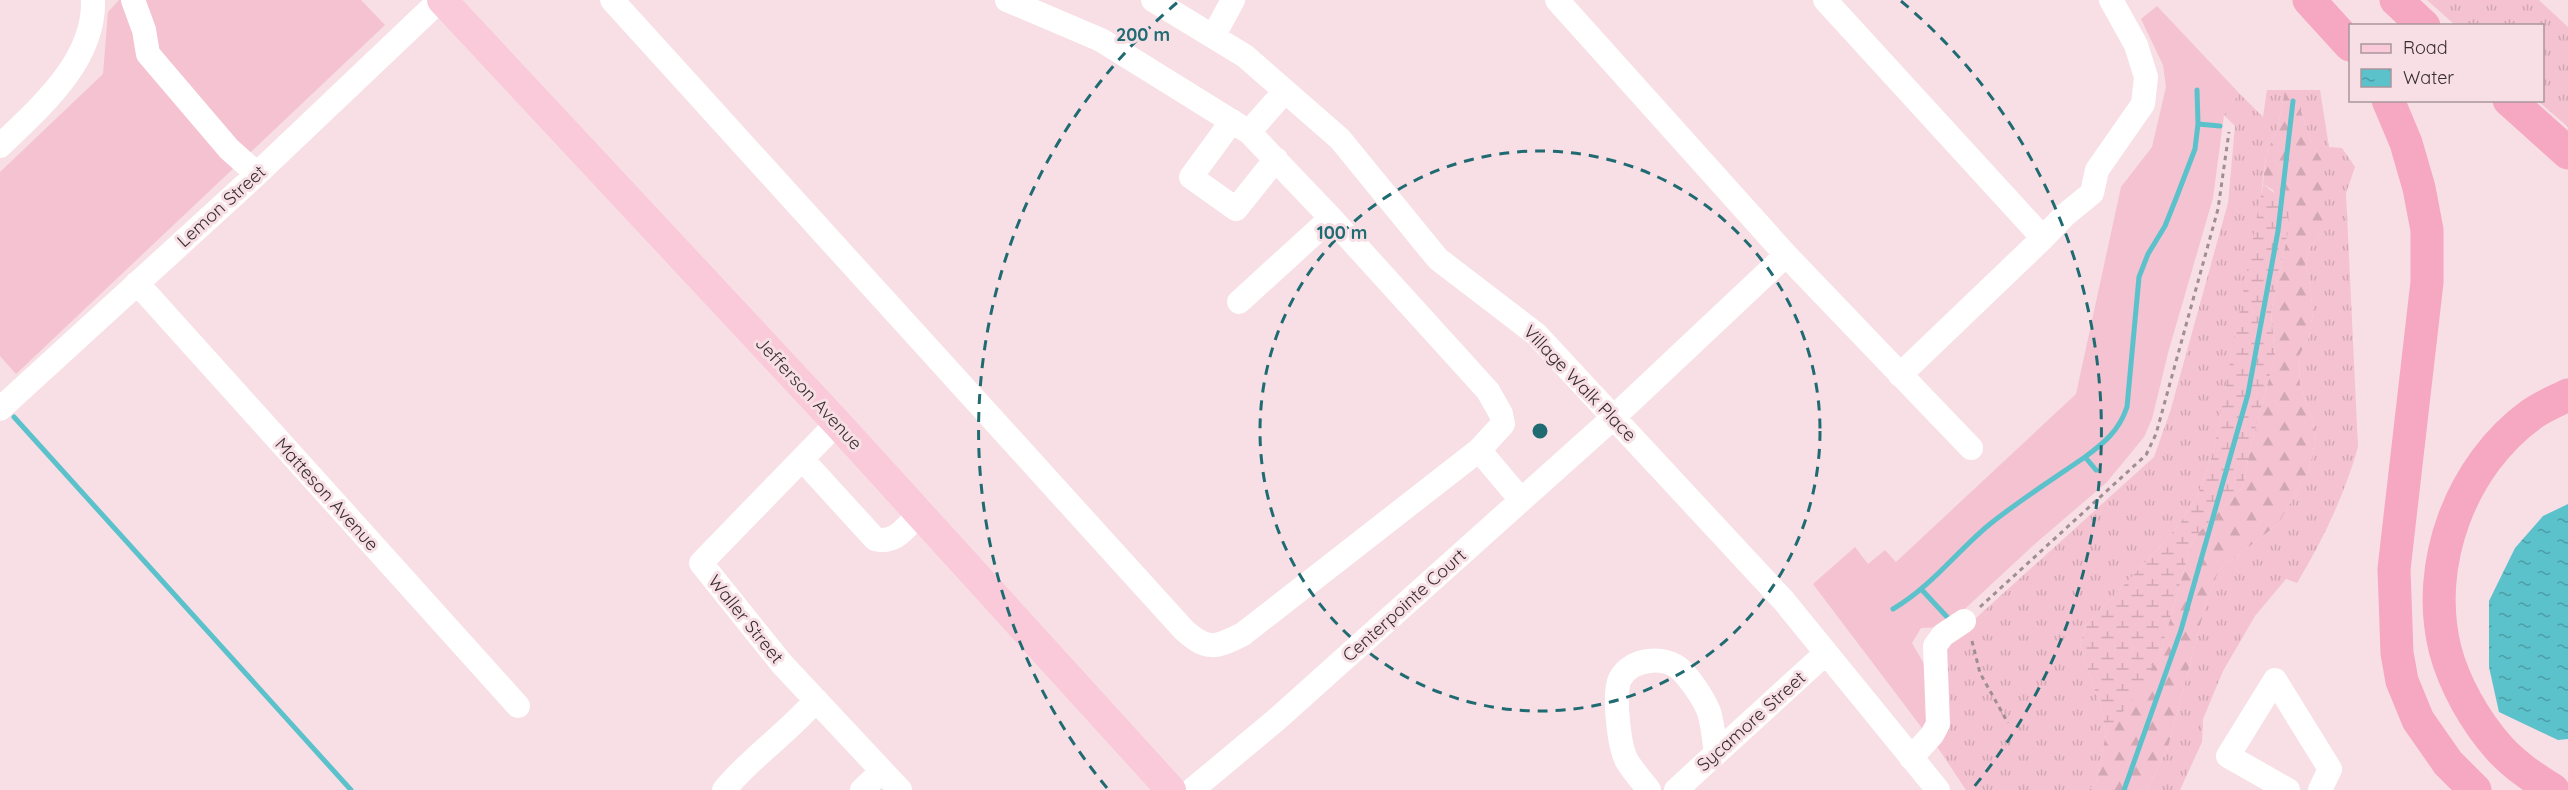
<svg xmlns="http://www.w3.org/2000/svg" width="2568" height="790" font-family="Quicksand,sans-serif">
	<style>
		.grass { fill: url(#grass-tufts) }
		.forest { fill: url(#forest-firs) }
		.wetland { fill: url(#wetland-marsh) }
		.garden { fill: #f4c2d1 }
		.water { fill: url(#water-ripples) }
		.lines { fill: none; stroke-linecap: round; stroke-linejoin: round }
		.stream { stroke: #5bc1cb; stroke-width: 5 }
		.path { stroke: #9f8e93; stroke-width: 3; stroke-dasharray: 4.5 4.5; stroke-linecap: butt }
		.minor { stroke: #fff; stroke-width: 24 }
		.major { stroke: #facada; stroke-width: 30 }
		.highway { stroke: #f6a7c1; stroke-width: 33 }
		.ring { fill: none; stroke: #206b72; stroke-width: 3; stroke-dasharray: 10 8 }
		.labels { text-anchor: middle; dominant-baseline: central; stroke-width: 6; stroke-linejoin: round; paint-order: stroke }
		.street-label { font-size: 18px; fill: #352c2f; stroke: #f7dfe5 }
		.centre { fill: #206b72; stroke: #f7dfe5; stroke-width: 3 }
		.ring-label { font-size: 18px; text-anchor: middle; font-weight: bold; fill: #206b72; stroke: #f7dfe5; stroke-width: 6; stroke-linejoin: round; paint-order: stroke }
	</style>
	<defs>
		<pattern id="grass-tufts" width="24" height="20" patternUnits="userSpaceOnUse" patternTransform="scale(1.5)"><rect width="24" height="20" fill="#f4c2d1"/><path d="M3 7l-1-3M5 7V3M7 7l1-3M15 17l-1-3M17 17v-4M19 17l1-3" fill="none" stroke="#d2a7b4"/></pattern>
		<pattern id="forest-firs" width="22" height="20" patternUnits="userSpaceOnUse" patternTransform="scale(1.5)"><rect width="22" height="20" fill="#f4c2d1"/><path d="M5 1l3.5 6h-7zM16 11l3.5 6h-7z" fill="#d2a7b4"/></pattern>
		<pattern id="wetland-marsh" width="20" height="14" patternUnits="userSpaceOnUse" patternTransform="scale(1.5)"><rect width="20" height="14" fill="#f4c2d1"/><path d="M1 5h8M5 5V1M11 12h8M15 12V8" fill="none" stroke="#d2a7b4"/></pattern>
		<pattern id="water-ripples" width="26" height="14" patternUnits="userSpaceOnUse" patternTransform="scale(1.5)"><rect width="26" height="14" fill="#5bc1cb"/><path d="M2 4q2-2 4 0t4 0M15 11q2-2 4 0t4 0" fill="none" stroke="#4c9da5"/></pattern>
	</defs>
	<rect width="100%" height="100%" fill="#f7dfe5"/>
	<path class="grass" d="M2427,0H2539L2568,27V127L2538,101L2542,100V26L2455,25Z
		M2267,90H2285L2278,127L2266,155L2259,210L2214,450L2198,495L2181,522L2159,548L2086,625L2080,646L2101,708L2106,734L2096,782L2089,790H1966L1936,745L1944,647L2154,457L2170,412L2228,203L2235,126L2224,115L2239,93L2263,117Z
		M2301,90H2320L2329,147L2342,148L2355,167L2346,193L2358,447C2344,496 2323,540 2297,583L2286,579L2255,616L2223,671L2203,719L2202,742L2180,790H2147L2168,747L2206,603L2219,570L2278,524L2309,470L2315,442L2313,421L2300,386L2299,356L2309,337L2313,312L2309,279L2305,266L2309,249L2321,234V159L2311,141L2301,111Z"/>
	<path class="forest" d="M2285,90H2301V111L2311,141L2321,159L2326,187L2321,234L2309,249L2305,266L2309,279L2313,312L2309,337L2299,356L2300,386L2313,421L2315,442L2309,470L2278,524L2219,570L2206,603L2168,747L2147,790H2089L2096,782L2106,734L2161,651L2191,545L2200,531L2243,487L2250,449L2275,356L2271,312L2288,232L2273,190L2263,184L2266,155L2278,127Z"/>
	<path class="wetland" d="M2263,184L2285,202L2289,212L2288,232L2271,312L2275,356L2250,449L2243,487L2200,531L2191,545L2161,651L2144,684L2106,734L2101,708L2080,646L2086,625L2159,548L2181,522L2198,495L2214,450Z"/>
	<path class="garden" d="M119,0H361L385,25L16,374L0,356V172L103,74L108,12Z
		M2157,6L2239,93L2224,115L2213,198L2168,353L2152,419L2144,437L2107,482L2036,543L1955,618L1943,627L1921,628L1912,643L1928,671L1932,723L1922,728L1813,584L1855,547L1868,564L1885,550L1896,562L2076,394L2121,187L2152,147L2166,87L2163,65L2141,19Z"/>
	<path class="water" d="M2568,504V739L2558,740L2499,712L2489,667V601L2515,548L2543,516Z"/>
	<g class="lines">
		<path class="stream" d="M2197,90L2198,124L2220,126
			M14,417L351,790
			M2085,457C2104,443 2119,431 2127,407L2139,277L2148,254L2165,226L2177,196L2195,149L2198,124
			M1922,590L1948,618
			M1893,609C1931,587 1957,551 1990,524C2020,500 2053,479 2085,457L2096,470
			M2124,790L2181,630L2248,394L2278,231L2293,101"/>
		<path class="path" d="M1980,607L2146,455L2156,434L2218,209L2229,132
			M1972,641L1980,673L2008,723"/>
		<path class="minor" d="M133,0L144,30L148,54L229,149L257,174
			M612,0L1184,630C1207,651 1216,648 1243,634L1479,450
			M1007,0L1101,40L1249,132L1331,218
			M1153,0L1245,56L1340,139L1438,259L1536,334L1784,601L1938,790
			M1557,0L1786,255L1971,448
			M1825,0L2043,238L1900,375
			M1214,35L1233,0
			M1232,121L1191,177L1236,209L1276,159
			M1249,132L1285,91
			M0,146C40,107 95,61 93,0
			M2043,238L2065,215L2092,193L2097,170L2143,104L2146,77L2136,45L2111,0
			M137,283L518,706
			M1239,302L1331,218L1488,391L1501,414L1503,424L1479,450L1521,500
			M0,409L257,174L440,0
			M837,423L701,563L782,664L900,790
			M802,459L875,539C896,544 905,528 919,514
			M1911,758L1932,735L1938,724L1935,646L1943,635L1964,621
			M724,790C751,757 788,733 816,700
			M862,790L882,771
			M1192,790L1276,720L1614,417L1786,255
			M1649,790C1642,781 1633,771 1627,761C1619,747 1613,693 1620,679C1631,658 1665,655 1681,670C1691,680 1704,699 1709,712C1713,725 1714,740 1716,753
			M1676,790L1826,653
			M2288,790L2228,756L2275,680L2330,769L2320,790"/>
		<path class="major" d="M442,0L837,423L1171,790"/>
		<path class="highway" d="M2309,0L2350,45
			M2396,0L2424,26
			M2388,100L2406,143L2419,188L2427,230V282L2394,569L2397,653L2402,681L2418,720L2448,763L2475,790
			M2509,100L2568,153
			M2553,790C2534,778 2514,765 2499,748C2475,721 2454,684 2445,649C2424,564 2461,465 2532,414C2543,406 2556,401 2568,395"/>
	</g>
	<g class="ring">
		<circle cx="1540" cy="431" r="280"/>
		<path d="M1107 788A561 561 0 0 1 1179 1M1901 1A561 561 0 0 1 1973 788"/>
	</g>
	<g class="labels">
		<g class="street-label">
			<text transform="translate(221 206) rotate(-42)">Lemon Street</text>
			<text transform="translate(1580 383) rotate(46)">Village Walk Place</text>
			<text transform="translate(809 393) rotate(47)">Jefferson Avenue</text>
			<text transform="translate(327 494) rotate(48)">Matteson Avenue</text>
			<text transform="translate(1404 605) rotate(-42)">Centerpointe Court</text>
			<text transform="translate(746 619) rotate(51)">Waller Street</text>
			<text transform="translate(1751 721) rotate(-42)">Sycamore Street</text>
		</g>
	</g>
	<circle cx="1540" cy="431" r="9" class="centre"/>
	<g class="ring-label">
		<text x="1143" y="41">200 m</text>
		<text x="1342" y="239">100 m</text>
	</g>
	<rect x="2349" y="24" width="195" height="78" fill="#f7dfe5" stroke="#a9979c" stroke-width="1.5"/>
	<rect x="2361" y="44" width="30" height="9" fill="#facada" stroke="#a9979c" stroke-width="1.5"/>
	<text x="2403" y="54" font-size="18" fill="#352c2f">Road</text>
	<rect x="2361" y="69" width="30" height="18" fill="url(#water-ripples)" stroke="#a9979c" stroke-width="1.5"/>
	<text x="2403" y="84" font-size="18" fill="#352c2f">Water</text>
</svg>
